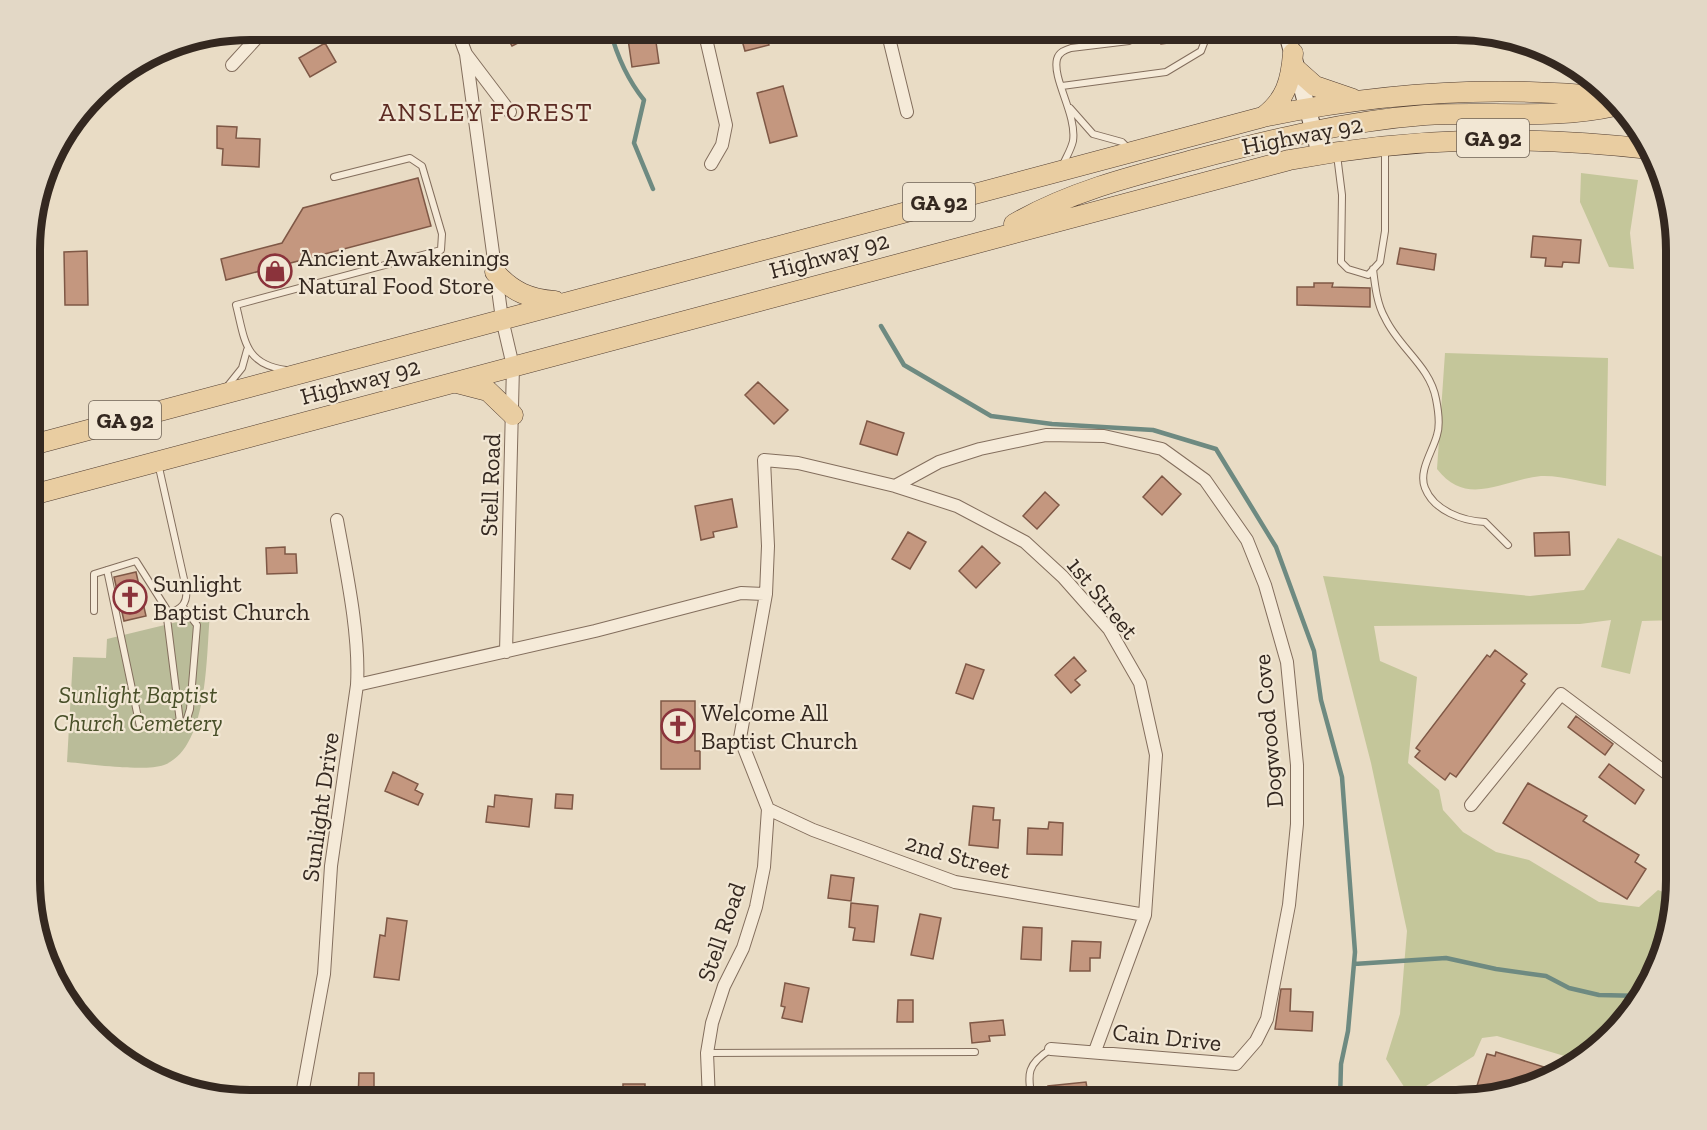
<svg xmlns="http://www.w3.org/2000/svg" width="1707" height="1130" font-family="'Zilla Slab',serif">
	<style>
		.green { fill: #c4c69a }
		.cemetery { fill: #babc99 }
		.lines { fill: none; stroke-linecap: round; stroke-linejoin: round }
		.stream { stroke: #6e8a81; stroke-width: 4.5 }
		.building { fill: #c4977f; stroke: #7f5846; stroke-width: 1.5 }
		.lane-casing { stroke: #836e5d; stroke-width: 8 }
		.street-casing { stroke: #836e5d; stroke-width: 14 }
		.secondary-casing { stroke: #645040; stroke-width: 18 }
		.primary-casing { stroke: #513d31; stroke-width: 21 }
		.lane { stroke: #f5ead8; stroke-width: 6 }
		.street { stroke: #f5ead8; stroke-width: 12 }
		.secondary { stroke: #f5ead8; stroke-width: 16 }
		.primary { stroke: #e9cda1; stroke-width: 20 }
		.labels { text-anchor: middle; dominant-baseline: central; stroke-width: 4.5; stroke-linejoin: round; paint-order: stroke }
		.shield { fill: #f2e7d4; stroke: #6d6156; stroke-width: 1.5 }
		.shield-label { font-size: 22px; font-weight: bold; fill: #342820 }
		.street-label { font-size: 24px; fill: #342820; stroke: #f2e7d4 }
		.poi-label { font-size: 24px; fill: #342820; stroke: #f2e7d4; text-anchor: start }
		.park-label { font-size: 24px; font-style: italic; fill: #484f28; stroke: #f2e7d4 }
		.neighbourhood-label { font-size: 26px; letter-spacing: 1.5px; fill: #5c2b23; stroke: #f2e7d4 }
		.rim { fill: none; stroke: #342820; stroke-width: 8 }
	</style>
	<rect width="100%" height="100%" fill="#e9dcc5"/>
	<path class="green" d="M1581,173L1638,180L1630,233L1634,269L1609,267L1580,202Z
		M1445,353L1608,358L1606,486C1586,483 1561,475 1541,476C1502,480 1467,508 1437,469Z
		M1618,538L1677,563V620L1642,621L1630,674L1601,667L1611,620L1580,624L1374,626L1380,661L1417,677L1408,763L1439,790L1443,810L1463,832L1496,852L1529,860L1599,902L1639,907L1658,890L1676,897L1665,950L1640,1002L1578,1060L1497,1036L1482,1038L1474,1056L1410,1096L1386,1059L1400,1014L1407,931L1371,763L1323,576L1530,596L1584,590Z"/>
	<path class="cemetery" d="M210,614C206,655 209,748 164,765C144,772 90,764 67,762L73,657L106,658L107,639Z"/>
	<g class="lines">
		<path class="stream" d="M610,30C617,56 627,79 644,100L634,143L653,189
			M881,326L904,365L991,416L1052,424L1153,430L1216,449L1276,547L1314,651L1321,700L1342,777L1355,952L1348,1031L1341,1064L1340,1100
			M1354,964L1446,958L1496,969L1546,976L1569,988L1599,995L1643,996"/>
	</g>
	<path class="building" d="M503,30H544L512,46Z
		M739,30H765L769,45L745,51Z
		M1160,30H1203L1200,39L1161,44Z
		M655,35L659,63L632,67L628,39Z
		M325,43L336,62L310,77L299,58Z
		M783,86L797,136L770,143L757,93Z
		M217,126L237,127L236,138L260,139L259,167L222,165L223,149L217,148Z
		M418,178L431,226L226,280L221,259L282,243L303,208Z
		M1533,236L1581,240L1579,263L1563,262L1562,267L1545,266L1546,258L1531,257Z
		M1400,248L1436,254L1434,270L1397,264Z
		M87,251L88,305H65L64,252Z
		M1314,283H1333L1332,287L1370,288V307L1297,305V287H1314Z
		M758,382L788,410L774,424L745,395Z
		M867,421L904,433L897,455L860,444Z
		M1162,476L1181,494L1162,515L1143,497Z
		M1045,492L1059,505L1037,529L1023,516Z
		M732,499L737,527L713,532L714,537L701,540L695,506Z
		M908,532L926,542L910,569L892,559Z
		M1569,532L1570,555L1535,556L1534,533Z
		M982,546L1000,563L976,588L959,571Z
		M285,547V554H296L297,573L267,574L266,548Z
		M136,572L146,616L124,621L114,577Z
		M1495,650L1527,674L1521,681L1525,684L1456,777L1450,773L1445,780L1415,757L1420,751L1416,748L1487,655L1490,657Z
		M1074,657L1086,671L1075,680L1080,685L1071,693L1055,675Z
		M966,664L984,670L973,699L956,693Z
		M661,701H695V751H700V769H661Z
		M1576,716L1613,744L1605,755L1568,727Z
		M1609,764L1644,790L1635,804L1599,777Z
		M393,772L418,784L415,790L423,794L418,805L385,791Z
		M1528,783L1587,816L1583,821L1639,855L1635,862L1646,869L1627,899L1503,823Z
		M556,794L573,795L572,809L555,808Z
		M495,795L532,799L529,827L486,822L488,806L494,807Z
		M973,806L994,808L993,820H1000L998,848L969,845Z
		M1049,822L1063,823L1062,855L1027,854L1028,828L1048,829Z
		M831,875L854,878L851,901L828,898Z
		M851,903L878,906L874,942L853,940L855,928L849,927Z
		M920,914L941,918L933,959L911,955Z
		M387,918L407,921L399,980L374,977L380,935L385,936Z
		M1023,927L1042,928L1041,960L1021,959Z
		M1072,941L1101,942L1100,958H1090V971H1070Z
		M785,983L809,988L802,1022L782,1018L785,1007L781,1006Z
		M1281,989H1291L1290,1011L1313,1012L1312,1031L1275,1029Z
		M898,1000H913V1022H897Z
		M1003,1020L1005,1035L989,1036L990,1041L972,1043L970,1023Z
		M1496,1052L1544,1067L1541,1078L1490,1094L1476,1089L1487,1054L1495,1056Z
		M359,1073H374V1100H358Z
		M1086,1082L1089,1100H1050L1048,1086Z
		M623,1084H645V1100H623Z"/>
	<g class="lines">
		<defs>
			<path id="lane" d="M1062,86L1166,72L1201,51L1209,30
				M1070,108L1093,134L1122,142L1128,148
				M1337,155L1342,195L1341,262L1348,269L1368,275L1380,262L1385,231V149
				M1062,167C1065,159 1071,150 1073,141C1077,115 1052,79 1057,59C1059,52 1065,50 1071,48L1129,41L1128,30
				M1677,252L1673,255V322L1677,324
				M1373,269C1375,286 1377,304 1385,318C1399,348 1430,366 1436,399C1438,409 1440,426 1437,435C1433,451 1418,471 1425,488C1434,511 1463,521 1485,522L1508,545
				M286,370C244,364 245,340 236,305L441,250L442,234L422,166L410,158L334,177
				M226,388L242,368L247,350
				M107,570L140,727L186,722L190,709L197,625L183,607
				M94,611V574L136,561L169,613C182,609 188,603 186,588L158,463
				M169,613L167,618L180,722
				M707,1053L975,1052
				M1032,1100C1027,1073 1027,1064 1051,1049"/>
			<path id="street" d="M457,30L466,54L510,112
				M704,30L726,125L722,145L711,164
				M887,30L907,112
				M466,54L502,319L513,366L506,652
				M232,65L264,30
				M895,486L939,462L980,449L1046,435L1104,436L1162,449L1205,480L1247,540L1265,585L1287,662L1297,765V824L1289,905L1267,1019L1256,1041L1236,1064L1051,1049
				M357,685L595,631L741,593L766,594
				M1471,805L1561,694L1677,781
				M768,809L813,830L955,882L1145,915
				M301,1100L324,974L331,866L357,685C360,634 346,570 337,520
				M709,1100L707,1053L712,1023L724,986L743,948L756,907L764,867L768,809L740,738L766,594L768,546L764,460L798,463L895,486L957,506L1025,542L1063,577L1109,629L1140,683L1156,755L1145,915L1095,1051"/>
			<path id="secondary" d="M1286,30L1320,154"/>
			<path id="primary" d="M1297,70L1315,86L1353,99
				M1263,117C1286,100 1291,80 1293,53
				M1014,224C1069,192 1132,176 1193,160C1270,140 1346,121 1425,115C1488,111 1553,120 1615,106
				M495,272C512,292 530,299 555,301
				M457,383L488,391L513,415
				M32,445L1263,117C1377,93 1491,85 1607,97
				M32,495L1289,160C1412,137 1526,135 1650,149"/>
		</defs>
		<use href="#lane" class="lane-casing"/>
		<use href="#street" class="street-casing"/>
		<use href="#secondary" class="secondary-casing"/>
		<use href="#primary" class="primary-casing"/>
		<use href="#lane" class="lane"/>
		<use href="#street" class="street"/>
		<use href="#secondary" class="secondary"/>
		<use href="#primary" class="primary"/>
	</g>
	<defs>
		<symbol id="shop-ring" viewBox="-11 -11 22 22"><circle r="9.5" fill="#f2e7d4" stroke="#8b333b" stroke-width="1.5"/><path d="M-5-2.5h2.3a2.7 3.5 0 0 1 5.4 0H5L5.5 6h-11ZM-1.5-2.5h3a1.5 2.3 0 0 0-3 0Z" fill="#8b333b"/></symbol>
		<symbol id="church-ring" viewBox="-11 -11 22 22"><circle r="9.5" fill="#f2e7d4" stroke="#8b333b" stroke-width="1.5"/><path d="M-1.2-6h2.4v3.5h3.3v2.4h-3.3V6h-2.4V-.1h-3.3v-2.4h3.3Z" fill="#8b333b"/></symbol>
	</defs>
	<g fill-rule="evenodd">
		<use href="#shop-ring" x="256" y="252" width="38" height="38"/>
		<use href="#church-ring" x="111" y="578" width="38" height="38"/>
		<use href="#church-ring" x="659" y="707" width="38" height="38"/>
	</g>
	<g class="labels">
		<g class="shield">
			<rect x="1457" y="119" width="72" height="38" rx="4.5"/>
			<rect x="903" y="183" width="72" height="38" rx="4.5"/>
			<rect x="89" y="401" width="72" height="38" rx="4.5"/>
		</g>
		<g class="shield-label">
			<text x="1493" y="138">GA 92</text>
			<text x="939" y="202">GA 92</text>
			<text x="125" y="420">GA 92</text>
		</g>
		<g class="street-label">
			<text transform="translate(1302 135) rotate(-11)">Highway 92</text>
			<text transform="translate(829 255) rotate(-15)">Highway 92</text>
			<text transform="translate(360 381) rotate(-15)">Highway 92</text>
			<text transform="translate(490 485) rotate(-88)">Stell Road</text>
			<text transform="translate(1103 598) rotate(51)">1st Street</text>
			<text transform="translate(1268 731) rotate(-95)">Dogwood Cove</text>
			<text transform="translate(320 807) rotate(-82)">Sunlight Drive</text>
			<text transform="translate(958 856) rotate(16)">2nd Street</text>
			<text transform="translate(721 932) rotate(-71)">Stell Road</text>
			<text transform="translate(1167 1037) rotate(6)">Cain Drive</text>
		</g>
		<g class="poi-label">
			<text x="298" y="257">Ancient Awakenings<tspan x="298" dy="28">Natural Food Store</tspan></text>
			<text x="153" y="583">Sunlight<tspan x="153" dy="28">Baptist Church</tspan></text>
			<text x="701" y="712">Welcome All<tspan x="701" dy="28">Baptist Church</tspan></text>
		</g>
		<g class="park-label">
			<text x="138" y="694">Sunlight Baptist<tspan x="138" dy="28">Church Cemetery</tspan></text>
		</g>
		<g class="neighbourhood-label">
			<text x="486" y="112">ANSLEY FOREST</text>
		</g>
	</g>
	<path d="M0 0H1707V1130H0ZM250 40H1456A210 210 0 0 1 1666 250V880A210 210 0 0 1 1456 1090H250A210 210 0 0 1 40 880V250A210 210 0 0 1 250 40Z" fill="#e3d8c6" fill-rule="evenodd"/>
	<path class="rim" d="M250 40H1456A210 210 0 0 1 1666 250V880A210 210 0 0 1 1456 1090H250A210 210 0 0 1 40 880V250A210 210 0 0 1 250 40Z"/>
</svg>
